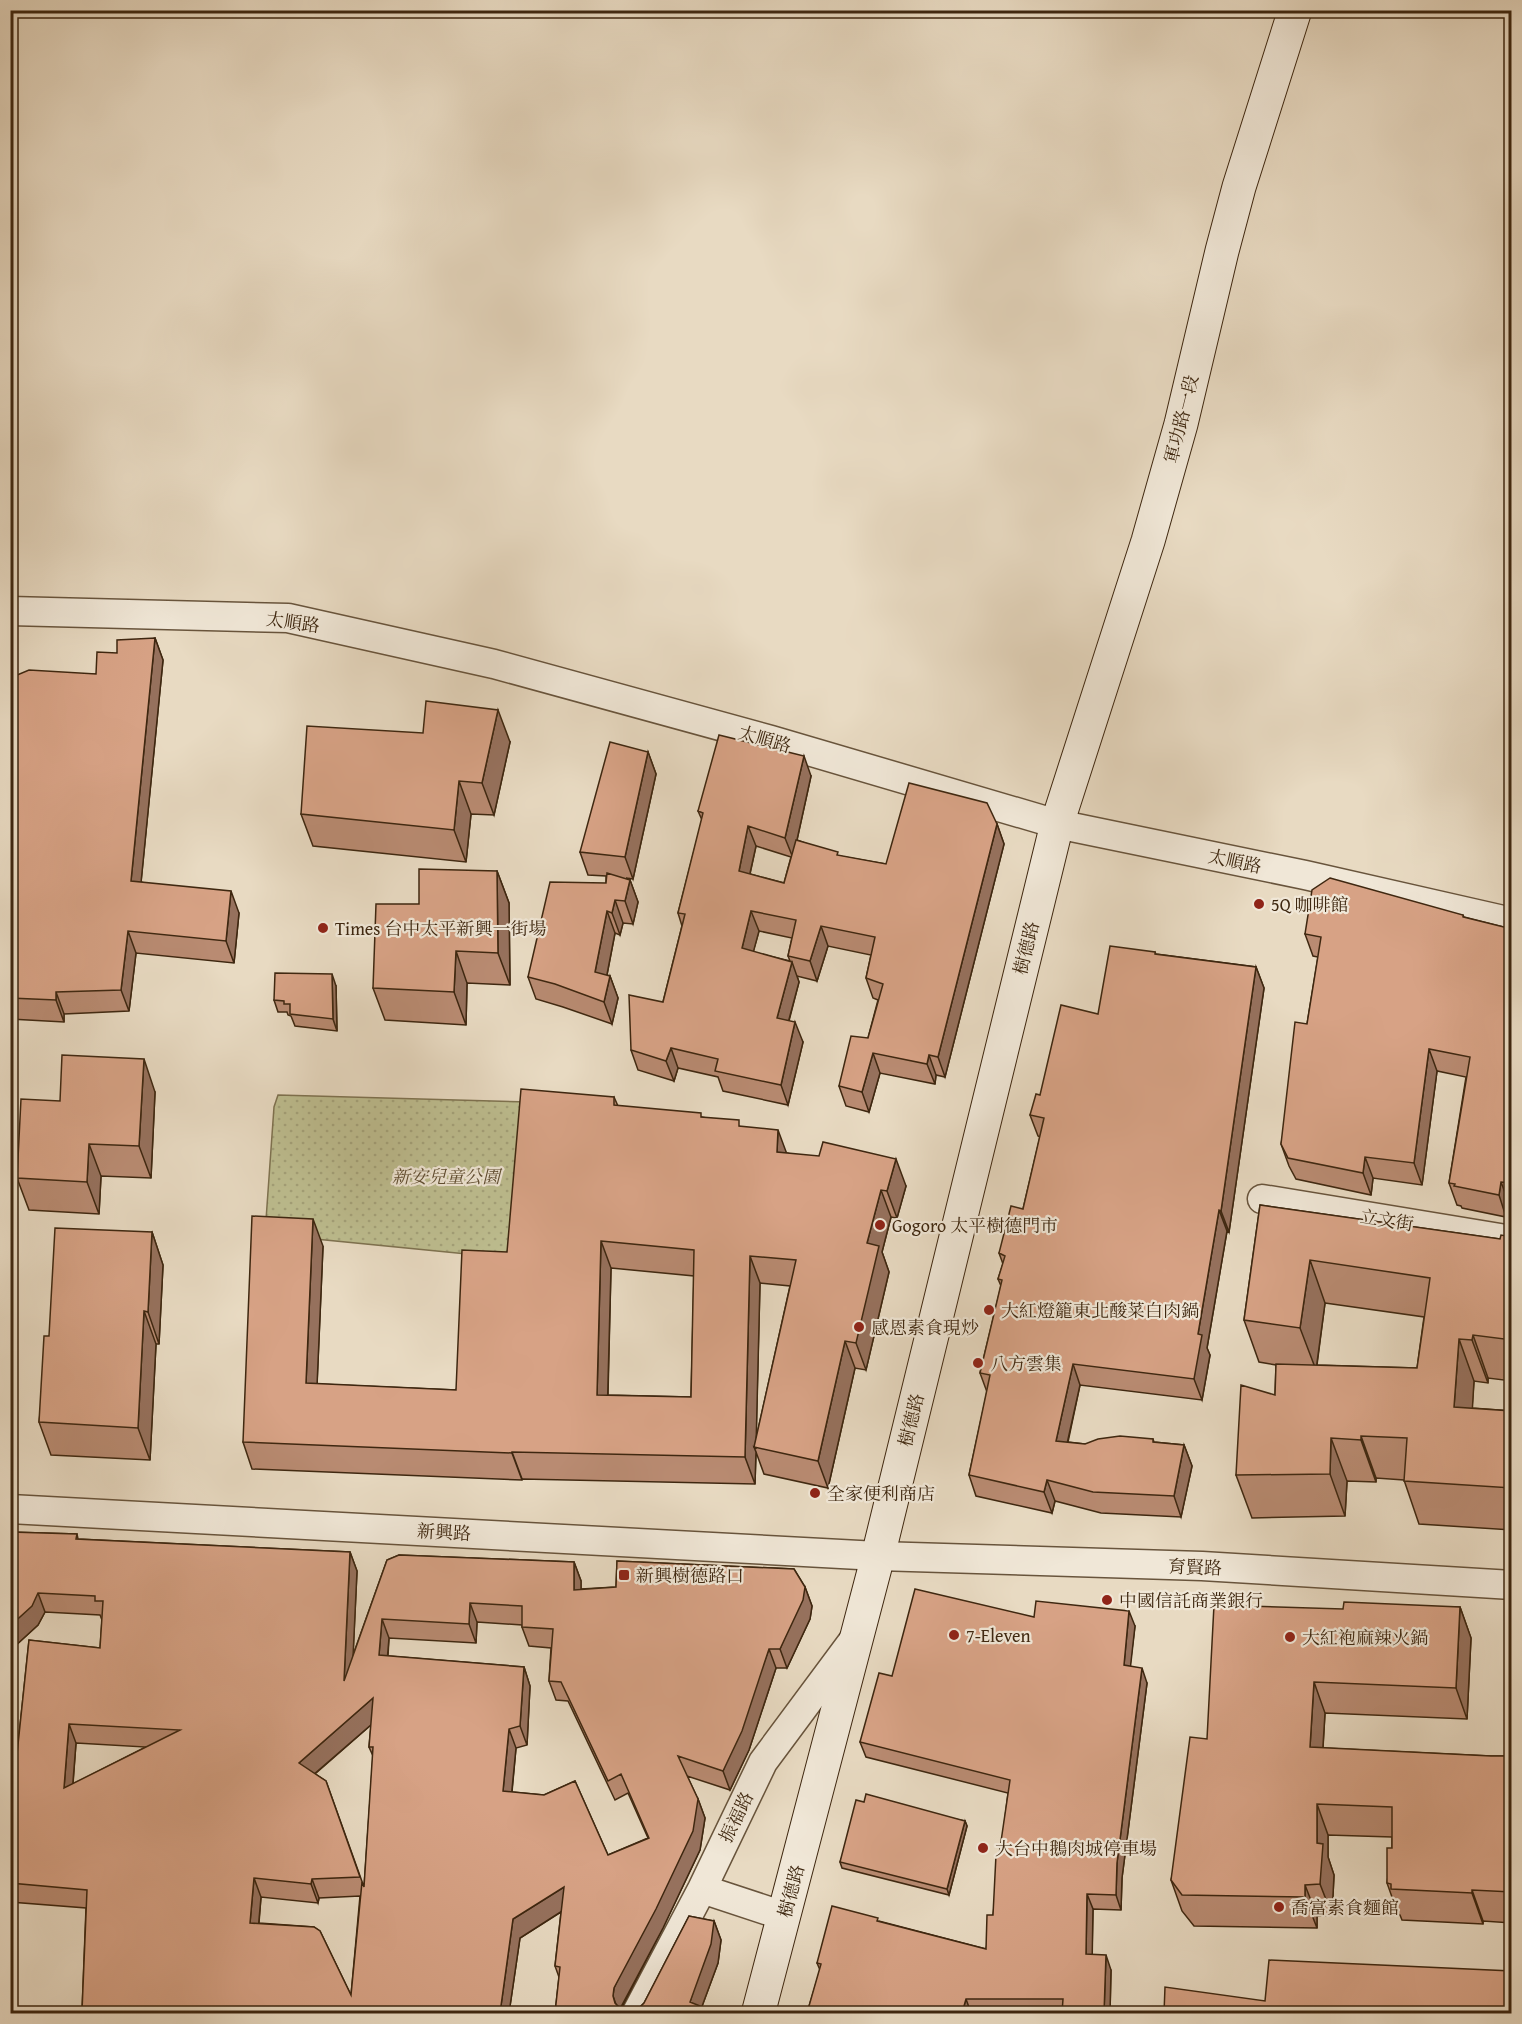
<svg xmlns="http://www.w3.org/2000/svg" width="1522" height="2024" font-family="'Gentium Book Plus','Noto Serif TC',serif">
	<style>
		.park { fill: url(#park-dots); stroke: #7e7250; stroke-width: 1.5 }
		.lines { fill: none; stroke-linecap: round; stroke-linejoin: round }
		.street-casing { stroke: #68543c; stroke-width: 31 }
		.secondary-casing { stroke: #3e2710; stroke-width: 35 }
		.street { stroke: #f0e7d7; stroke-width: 28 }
		.secondary { stroke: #f0e7d7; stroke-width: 33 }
		.wall { fill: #b98b72; stroke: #3e2710; stroke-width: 1.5; fill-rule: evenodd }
		.shaded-wall { fill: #96715d; stroke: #3e2710; stroke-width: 1.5 }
		.building { fill: #d7a285; stroke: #3e2710; stroke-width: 1.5; fill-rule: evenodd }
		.poi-dot { fill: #8f2418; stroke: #f0e7d7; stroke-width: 2 }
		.labels { text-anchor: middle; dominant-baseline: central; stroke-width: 4.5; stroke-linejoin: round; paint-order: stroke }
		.street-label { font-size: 18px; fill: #3e2710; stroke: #f0e7d7 }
		.poi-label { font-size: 18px; fill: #3e2710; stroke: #f0e7d7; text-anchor: start }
		.park-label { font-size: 18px; font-style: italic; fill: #5e4c30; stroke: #f0e7d7 }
	</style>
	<defs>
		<pattern id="park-dots" width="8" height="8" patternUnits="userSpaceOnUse" patternTransform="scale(1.5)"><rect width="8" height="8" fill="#bdbd8f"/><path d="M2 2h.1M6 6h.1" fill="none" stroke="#a4a27a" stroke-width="1.8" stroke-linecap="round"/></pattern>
	</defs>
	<rect width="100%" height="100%" fill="#e8dac2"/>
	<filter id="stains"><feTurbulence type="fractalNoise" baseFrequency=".00333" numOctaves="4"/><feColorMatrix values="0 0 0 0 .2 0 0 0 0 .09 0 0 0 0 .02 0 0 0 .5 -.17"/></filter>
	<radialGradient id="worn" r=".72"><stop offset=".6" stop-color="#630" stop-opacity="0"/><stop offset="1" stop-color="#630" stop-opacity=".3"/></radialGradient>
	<path class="park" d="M278,1095L530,1102L517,1259L265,1234L274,1107Z"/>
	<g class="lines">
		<defs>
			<path id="street" d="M10,611L288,618L494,664L771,740L1057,824L1305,875L1512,922
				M1262,1199L1512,1240
				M10,1509L878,1556L1202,1566L1512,1585
				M702,1889L784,1916
				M636,2014L702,1889L763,1762L855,1638"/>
			<path id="secondary" d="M758,2014L878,1556L1057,824L1148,541L1181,424L1222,251L1239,187L1295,10"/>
		</defs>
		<use href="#street" class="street-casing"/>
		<use href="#secondary" class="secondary-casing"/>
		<use href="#street" class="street"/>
		<use href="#secondary" class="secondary"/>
	</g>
	<path class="wall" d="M155,638L163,660L141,882L239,913L234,963L136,953L129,1011L64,1014V1022L10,1019V678L96,674L117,653Z
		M510,742L494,815L471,814L466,862L313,846L301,814Z
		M648,752L656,774L633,879L626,878L630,880L638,902L633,924L623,923L620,935L615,933L607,975L610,976L618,998L612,1024L563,1007L536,999L528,977L606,883V876L588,875L580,852Z
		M811,776L797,840L839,856L886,864L997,824L1004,844L945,1077L936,1075L935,1084L880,1073L869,1112L846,1106L839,1086L868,1038L878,1000L873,998L866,978L871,955L828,946L817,981L797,976L799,982L789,1021L803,1042L788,1105L723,1091L718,1077L678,1068L674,1081L638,1070L631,1050L663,1002L682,926L678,913L702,820L698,811ZM756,846L791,857L784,883L750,874ZM759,931L792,938L788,956L790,961L753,952Z
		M497,871L509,903L510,985L467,983L466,1025L385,1020L373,988L419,904Z
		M1463,915L1464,917L1512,929V1204L1509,1203L1506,1217L1462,1208L1461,1206L1457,1205L1449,1183L1466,1077L1437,1071L1422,1185L1373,1178L1371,1195L1296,1179L1289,1166L1281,1144L1307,1024L1318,957L1313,956L1305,934Z
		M1155,952L1156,954L1256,967L1264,988L1229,1232L1227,1231L1207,1348L1210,1355L1202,1400L1080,1385L1068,1442L1085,1444L1153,1439L1154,1442L1184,1445L1192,1466L1181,1517L1101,1513L1055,1501L1052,1513L976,1496L969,1475L987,1392L980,1373L1001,1286L998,1279L1003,1264L999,1253L1023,1209L1040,1137L1038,1136L1030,1115L1040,1095L1098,1014Z
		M336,986L337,1031L295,1026L291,1016L288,1015L287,1012H278L274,1000Z
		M155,1092L151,1178L101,1176L99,1214L29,1210L17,1178L60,1101Z
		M614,1097L618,1106L702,1117L742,1127L787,1153L906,1186L897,1218L891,1217L882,1252L889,1272L866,1370L855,1368L828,1488L764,1474L756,1452L755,1484L522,1479V1480L252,1469L243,1442L323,1246L317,1384L456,1390L507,1252ZM611,1268L694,1276L691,1397L608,1395ZM760,1283L790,1286L756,1439Z
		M1260,1205L1500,1239L1512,1237V1381L1488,1378V1383L1474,1381L1472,1408L1512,1411V1530L1419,1524L1404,1480L1376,1478V1482L1347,1481L1345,1516L1252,1518L1236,1475L1275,1395L1276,1365L1259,1362L1244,1320ZM1325,1303L1424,1317L1417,1368L1317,1365Z
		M152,1232L163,1265L159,1344H156L150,1460L51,1455L39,1422L49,1336Z
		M10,1532L77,1534L78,1539L350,1552L357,1571L353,1655L387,1560L399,1555L574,1562L581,1581V1589L616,1587L617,1561L794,1569L805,1587L812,1606L810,1619L787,1668H776L749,1750L730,1790L687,1776L698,1799L705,1818L700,1850L663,1928L621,2009L629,2011L638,2009L644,2003L689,1916L714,1921L721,1940L718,1963L701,2009L703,2013H555L559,1977L555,1966L561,1912L520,1938L509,2013H83L82,2011L86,1908L10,1902V1754H17L29,1640L100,1648L102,1620L100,1615L45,1612L38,1625L14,1647H10ZM477,1622L522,1625V1627L529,1646L551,1648L549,1681L556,1700L568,1701L615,1800L628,1793L648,1838L608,1855L575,1781L544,1795L512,1792L516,1748L527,1745L530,1686L524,1667L388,1656L389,1638L476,1643ZM371,1725L369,1747L373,1756L364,1887L326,1781L315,1774ZM76,1743L146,1747L73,1784ZM360,1896L351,1995L320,1931L314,1927L259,1923L261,1897L318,1903L319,1898Z
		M1460,1607L1471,1638L1467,1719L1325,1713L1323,1748L1491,1756H1512V1923L1483,1921V1924L1402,1920L1400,1915L1398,1914L1387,1883L1392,1848V1837L1328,1835V1857L1334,1875L1332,1915L1317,1916V1928L1194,1926L1182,1911L1171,1880L1207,1739L1343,1609Z
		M1034,1617L1135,1626L1130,1666L1147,1683L1122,1878L1121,1910L1093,1909L1092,1954L1111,1970L1110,2013H807L820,1970L817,1963L879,1921L986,1949L993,1915L1008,1793L866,1757L860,1742L892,1676Z
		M864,1802L965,1821L967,1826L949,1895L842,1868L840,1862Z"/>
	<path class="shaded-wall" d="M155,638L163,660L139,903L131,881Z
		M498,710L510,742L494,815L482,783Z
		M648,752L656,774L633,879L625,857Z
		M804,756L811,776L793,858L785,838Z
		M459,781L471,814L466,862L454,830Z
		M997,824L1004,844L945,1077L938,1057Z
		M748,826L756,846L746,891L739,871Z
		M497,871L509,903L510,985L498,953Z
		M630,880L638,902L633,924L625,901Z
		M231,891L239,913L234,963L226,941Z
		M615,900L623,923L620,935L612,913Z
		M607,911L615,933L603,995L595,972Z
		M751,911L759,931L749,968L742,948Z
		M821,926L828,946L817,981L810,961Z
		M128,931L136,953L129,1011L121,990Z
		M456,951L467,983L466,1025L454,992Z
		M792,962L799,982L784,1038L777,1018Z
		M1256,967L1264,988L1229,1232L1221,1211Z
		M332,974L336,986L337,1031L333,1019Z
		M610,976L618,998L612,1024L604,1002Z
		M56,992L64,1014V1022L56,1000Z
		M795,1022L803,1042L788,1105L781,1085Z
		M671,1048L678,1068L674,1081L666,1061Z
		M1429,1049L1437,1071L1422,1185L1414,1163Z
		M873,1053L880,1073L869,1112L862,1092Z
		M929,1055L936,1075L935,1084L927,1064Z
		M144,1059L155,1092L151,1178L139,1146Z
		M778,1130L788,1157L777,1152Z
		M89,1144L101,1176L99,1214L87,1182Z
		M1365,1157L1373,1178L1371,1195L1363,1173Z
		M896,1159L906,1186L897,1218L887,1191Z
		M1501,1182L1509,1203L1506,1217L1499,1195Z
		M881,1190L891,1217L882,1252L889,1272L866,1370L856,1343L867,1243Z
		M1219,1210L1227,1231L1207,1348L1210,1355L1202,1400L1194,1379L1198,1334Z
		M313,1219L323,1246L316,1410L306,1383Z
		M152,1232L163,1265L159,1344L148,1312Z
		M601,1241L611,1268L607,1422L597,1395Z
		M750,1256L760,1283L756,1448L754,1447L756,1452L755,1484L745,1457Z
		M1310,1260L1325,1303L1316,1370L1300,1328Z
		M144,1311L156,1344L150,1460L138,1428Z
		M1473,1335L1488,1378V1383L1472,1340Z
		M1459,1339L1474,1381L1470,1449L1454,1407Z
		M845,1341L855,1368L828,1488L818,1461Z
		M1073,1364L1080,1385L1063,1462L1056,1441Z
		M1361,1436L1376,1478V1482L1361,1440Z
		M1331,1438L1347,1481L1345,1516L1330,1474Z
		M1184,1445L1192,1466L1181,1517L1174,1496Z
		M512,1452L522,1479V1480L512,1453Z
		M1047,1480L1055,1501L1052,1513L1044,1492Z
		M350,1552L357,1571L351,1700L344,1681Z
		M574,1562L581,1581V1609L574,1590Z
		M805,1587L812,1606L810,1619L787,1668L780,1649Z
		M38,1593L45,1612L38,1625L14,1647L10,1636V1626Z
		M470,1603L477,1622L476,1643L469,1624Z
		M1460,1607L1471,1638L1467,1719L1456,1688Z
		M1129,1611L1135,1626L1129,1680L1124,1665Z
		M382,1619L389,1638L386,1674L379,1655Z
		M769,1649L776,1668L749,1750L730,1790L723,1771Z
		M524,1667L530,1686L527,1745L520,1726Z
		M1142,1668L1147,1683L1122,1878L1121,1910L1116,1895L1117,1863Z
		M1314,1682L1325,1713L1321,1778L1310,1747Z
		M373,1698L380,1717L305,1782L299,1763Z
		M69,1724L76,1743L71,1807L64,1788Z
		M509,1729L516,1748L510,1810L503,1791Z
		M698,1799L705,1818L700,1850L663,1928L621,2007L620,2013H619L613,1996L614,1988Z
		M1317,1804L1328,1835V1857L1334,1875L1332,1915L1320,1884L1317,1843Z
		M965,1821L967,1826L949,1895L947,1889Z
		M254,1878L261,1897L257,1942L250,1923Z
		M312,1879L319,1898L318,1903L311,1884Z
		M1305,1885L1317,1916V1928L1305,1897Z
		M564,1887L570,1906L520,1938L509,2013H500L513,1919Z
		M1472,1890L1483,1921V1924L1472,1893Z
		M1087,1894L1093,1909L1092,1969L1086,1954Z
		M714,1921L721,1940L718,1963L701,2009L703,2013H694L690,2002Z
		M1106,1955L1111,1970L1110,2013H1104Z
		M966,1999L971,2013H962Z"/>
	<path class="building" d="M155,638L131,881L231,891L226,941L128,931L121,990L56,992V1000L10,998V678L29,670L96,674L97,652L117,653V640Z
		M426,701L498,710L482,783L459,781L454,830L301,814L307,726L423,733Z
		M719,735L804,756L785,838L748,826L739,871L784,883L796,840L838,852L837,855L886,864L909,783L987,803L997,824L938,1057L929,1055L927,1064L873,1053L862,1092L839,1086L851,1036L868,1038L883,984L866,978L875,937L821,926L810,961L788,956L796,920L751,911L742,948L792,962L777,1018L795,1022L781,1085L715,1071L718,1059L671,1048L666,1061L631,1050L629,995L663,1002L685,914L678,913L703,813L698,811Z
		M610,742L648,752L625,857L580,852Z
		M419,869L497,871L498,953L456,951L454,992L373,988L376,904H419Z
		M607,873L630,880L625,901L615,900L612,913L607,911L595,972L610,976L604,1002L555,984L528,977L550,882L606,883Z
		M1330,878L1463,915V917L1512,929V1183L1501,1182L1499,1195L1454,1186L1455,1184L1449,1183L1470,1057L1429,1049L1414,1163L1365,1157L1363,1173L1288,1158L1281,1144L1295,1022L1307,1024L1321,937L1305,934L1312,890Z
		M1110,946L1155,952V954L1256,967L1221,1211L1219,1210L1198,1334L1202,1335L1194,1379L1073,1364L1056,1441L1085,1444L1098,1439L1120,1436L1153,1439V1442L1184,1445L1174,1496L1093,1492L1047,1480L1044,1492L969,1475L990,1375L980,1373L1002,1280L998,1279L1005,1256L999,1253L1011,1206L1023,1209L1044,1118L1030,1115L1036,1094L1040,1095L1061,1005L1098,1014Z
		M275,973L332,974L333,1019L290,1014V1004H284V1001L274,1000Z
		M62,1055L144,1059L139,1146L89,1144L87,1182L17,1178L21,1099L60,1101Z
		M521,1089L614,1097V1105L701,1113V1117L739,1120V1126L778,1130L777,1152L819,1156L823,1142L896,1159L887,1191L881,1190L867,1243L879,1246L856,1343L845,1341L818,1461L754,1447L796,1260L750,1256L745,1457L512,1452V1453L243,1442L252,1216L313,1219L306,1383L456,1390L462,1250L507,1252ZM601,1241L694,1250L691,1397L597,1395Z
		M1260,1205L1500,1239L1501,1235L1512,1237V1340L1473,1335L1472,1340L1459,1339L1454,1407L1512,1411V1488L1404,1481L1407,1438L1361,1436V1440L1331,1438L1330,1474L1236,1475L1241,1385L1275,1395L1276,1364L1417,1368L1430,1278L1310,1260L1300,1328L1244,1320Z
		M55,1228L152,1232L148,1312L144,1311L138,1428L39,1422L44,1336H49Z
		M10,1532L77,1534L76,1539L350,1552L344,1681L387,1560L399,1555L574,1562V1590L616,1587L617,1561L794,1569L805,1587L803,1600L780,1649H769L742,1731L723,1771L678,1756L698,1799L693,1831L656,1909L614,1988L613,1996L615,2003L621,2009L629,2011L638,2009L644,2003L689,1916L714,1921L711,1944L690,2002L700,2006L698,2013H555L560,1967L555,1966L564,1887L513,1919L500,2013H91L82,2011L87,1890L10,1883V1754H17L29,1640L100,1648L103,1601H95V1596L38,1593L32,1606L10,1626ZM470,1603L522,1606V1627L553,1629L549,1681L561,1682L608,1781L621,1774L649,1838L608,1855L575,1781L544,1795L503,1791L509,1729L520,1726L524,1667L379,1655L382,1619L469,1624ZM373,1698L369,1747H373L364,1887L362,1882L351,1995L320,1931L314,1927L250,1923L254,1878L311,1884L312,1879L360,1877L326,1781L299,1763ZM69,1724L180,1730L64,1788Z
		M915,1589L1034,1617L1036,1601L1129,1611L1124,1665L1142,1668L1117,1863L1116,1895L1087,1894L1086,1954L1106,1955L1104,2013H1062L1063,1999H966L962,2013H807L821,1964L817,1963L832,1906L878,1918L877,1921L986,1949L987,1915H993L996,1855H999L1010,1780L860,1742L879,1673L892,1676Z
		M1344,1602L1460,1607L1456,1688L1314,1682L1310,1747L1491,1756H1512V1892L1472,1890V1893L1391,1889V1884L1387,1883V1848H1392V1807L1317,1804V1843L1323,1844L1320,1884L1305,1885V1897L1182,1895L1171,1880L1190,1737L1207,1739L1214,1605L1343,1609Z
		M866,1794L965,1821L947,1889L840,1862L856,1800L864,1802Z
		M1269,1960L1512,1971V2013H1164L1165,1987L1265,2001Z"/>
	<g class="poi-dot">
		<circle cx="1259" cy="904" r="6"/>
		<circle cx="323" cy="928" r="6"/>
		<circle cx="880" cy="1225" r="6"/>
		<circle cx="989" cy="1310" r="6"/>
		<circle cx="859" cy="1327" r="6"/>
		<circle cx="978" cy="1363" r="6"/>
		<circle cx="815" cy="1493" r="6"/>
		<rect x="618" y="1569" width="12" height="12" rx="3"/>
		<circle cx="1107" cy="1600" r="6"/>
		<circle cx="954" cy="1635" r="6"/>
		<circle cx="1290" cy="1637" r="6"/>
		<circle cx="983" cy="1848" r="6"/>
		<circle cx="1279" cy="1907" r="6"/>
	</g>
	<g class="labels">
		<g class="street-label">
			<text transform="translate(1181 419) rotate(-76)">軍功路一段</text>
			<text transform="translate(293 622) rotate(8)">太順路</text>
			<text transform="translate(765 739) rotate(16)">太順路</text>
			<text transform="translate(1235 861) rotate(12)">太順路</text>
			<text transform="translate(1026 948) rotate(-76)">樹德路</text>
			<text transform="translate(1387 1220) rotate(9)">立文街</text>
			<text transform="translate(911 1420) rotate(-76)">樹德路</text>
			<text transform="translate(444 1532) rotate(3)">新興路</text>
			<text transform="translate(1195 1567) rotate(2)">育賢路</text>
			<text transform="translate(736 1817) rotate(-64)">振福路</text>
			<text transform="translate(791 1891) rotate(-75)">樹德路</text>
		</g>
		<g class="poi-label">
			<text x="1271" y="904">5Q 咖啡館</text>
			<text x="335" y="928">Times 台中太平新興一街場</text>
			<text x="892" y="1225">Gogoro 太平樹德門市</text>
			<text x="1001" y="1310">大紅燈籠東北酸菜白肉鍋</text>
			<text x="871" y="1327">感恩素食現炒</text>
			<text x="990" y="1363">八方雲集</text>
			<text x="827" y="1493">全家便利商店</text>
			<text x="636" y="1575">新興樹德路口</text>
			<text x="1119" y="1600">中國信託商業銀行</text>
			<text x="966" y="1635">7-Eleven</text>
			<text x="1302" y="1637">大紅袍麻辣火鍋</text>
			<text x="995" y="1848">大台中鵝肉城停車場</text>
			<text x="1291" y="1907">喬富素食麵館</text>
		</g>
		<g class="park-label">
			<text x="446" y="1176">新安兒童公園</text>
		</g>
	</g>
	<rect width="1522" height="2024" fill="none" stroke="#e8dac2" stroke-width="36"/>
	<rect x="12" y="12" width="1498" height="2000" fill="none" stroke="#3e2710" stroke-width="3"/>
	<rect x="18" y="18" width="1486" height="1988" fill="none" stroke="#3e2710" stroke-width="1.5"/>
	<rect width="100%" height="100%" filter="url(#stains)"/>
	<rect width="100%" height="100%" fill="url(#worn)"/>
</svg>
